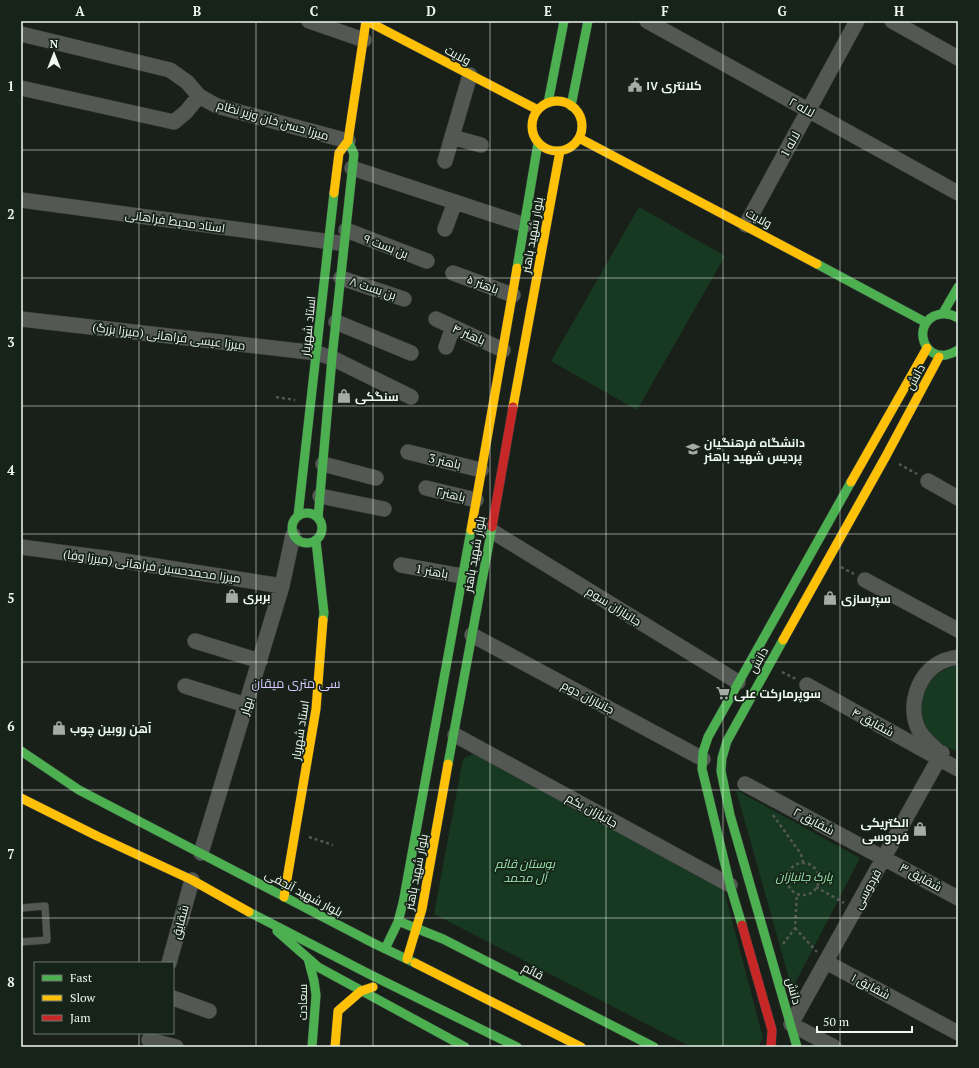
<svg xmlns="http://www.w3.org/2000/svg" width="979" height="1068" font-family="'PT Serif',Cairo,serif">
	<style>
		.green { fill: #183921 }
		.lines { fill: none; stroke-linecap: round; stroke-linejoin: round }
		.lane-casing { stroke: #373c38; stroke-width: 8 }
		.street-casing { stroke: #373c38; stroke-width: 16 }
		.fast-casing { stroke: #373c38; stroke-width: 10 }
		.slow-casing { stroke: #373c38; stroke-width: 10 }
		.jam-casing { stroke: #373c38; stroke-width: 10 }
		.path { stroke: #545955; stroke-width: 2.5; stroke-dasharray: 3 3; stroke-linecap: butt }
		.lane { stroke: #535854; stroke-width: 7 }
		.street { stroke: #535854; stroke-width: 15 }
		.fast { stroke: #4caf50; stroke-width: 9 }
		.slow { stroke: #ffc107; stroke-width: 9 }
		.jam { stroke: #c62828; stroke-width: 9 }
		.grid { fill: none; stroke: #eff7f0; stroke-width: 1; stroke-opacity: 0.55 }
		.labels { text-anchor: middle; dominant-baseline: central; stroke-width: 3.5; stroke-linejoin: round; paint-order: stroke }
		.street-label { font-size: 12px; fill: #eff7f0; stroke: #162319 }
		.poi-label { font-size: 12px; font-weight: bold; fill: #eff7f0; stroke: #162319; text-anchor: start }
		.park-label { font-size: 12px; font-style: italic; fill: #9de8ae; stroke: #162319 }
		.neighbourhood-label { font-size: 13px; fill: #d9c6fe; stroke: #162319 }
		.neatline { fill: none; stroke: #eff7f0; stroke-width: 1.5 }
		.grid-label { font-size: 13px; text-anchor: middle; font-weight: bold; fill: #eff7f0 }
	</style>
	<rect width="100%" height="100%" fill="#19201a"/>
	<path class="green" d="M639,207L725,256L637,410L551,361Z
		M958,665V751C910,738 909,676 958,665Z
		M477,752L724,890L763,1038L758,1047H691L434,914L463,759Z
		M736,790L860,858L792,989Z"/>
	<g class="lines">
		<defs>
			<path id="lane" d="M21,908L45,906L47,940L21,942"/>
			<path id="street" d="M309,21L364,40
				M647,21L958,193
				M892,21L958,58
				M21,34L170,70L187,82L199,96L217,106L348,141
				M21,88L174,122L186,112L199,96
				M452,137L481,145
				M445,161L470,75
				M352,168L525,225
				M21,200L339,243
				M746,225L857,21
				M445,229L455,202
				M346,230L427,261
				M453,273L513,295
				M341,278L404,299
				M21,319L317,353L332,358L411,397
				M436,319L503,350
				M336,322L411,353
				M446,347L453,327
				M408,452L481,470
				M323,464L376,478
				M928,481L958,498
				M426,488L476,500
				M320,496L384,509
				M490,530L738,682
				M21,547L112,559L282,586
				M401,565L462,576
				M865,580L958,630
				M472,635L703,759
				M195,641L260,661
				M807,685L958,769
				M185,686L246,705
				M455,735L730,885
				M939,752C932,746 925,740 920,732C906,708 917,673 943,661C948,659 953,658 958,657
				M745,784L958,898
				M201,853L282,586L293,535
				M826,962L958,1033
				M169,963L192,880
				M173,998L209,1011
				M149,1040L176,1047
				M834,1047L791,1024L942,753"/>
			<path id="fast" d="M548,103L564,21
				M571,106L588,21
				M817,264L925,322
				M517,268L538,143
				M943,313L958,287
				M958,318C950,313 943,312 934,316C913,327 924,359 946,355C950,354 955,352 958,350
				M292 528a15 15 0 1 1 30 0a15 15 0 1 1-30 0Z
				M298,516L334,193
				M318,518L332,358L354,154L349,143
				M316,541L324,613L323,620
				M783,640L727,741L722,758L721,771L730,815L797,1047
				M21,751L79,790L375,944L415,963
				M448,764L492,527
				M249,912L369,974L517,1047
				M403,923L443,939L654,1047
				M742,925L730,885L702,769L703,752L708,737L851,482
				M277,931L318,967L465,1047
				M385,949L398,922L403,903L471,530
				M308,958L314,981L316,995L312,1047"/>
			<path id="slow" d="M367,21L538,110
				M532 126a25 25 0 1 1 50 0a25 25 0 1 1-50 0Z
				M579,138L817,264
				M334,193L339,153L348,141L366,21
				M513,407L560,151
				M851,482L927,348
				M471,530L517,268
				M783,640L886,456L939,357
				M21,798L97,836L192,880L249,912
				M284,897L316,709L323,620
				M407,959L422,909L448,764
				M415,963L581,1047
				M335,1047L338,1011L361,991L373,987"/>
			<path id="jam" d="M492,527L513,407
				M742,925L772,1030L771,1047"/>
		</defs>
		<use href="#lane" class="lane-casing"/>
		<use href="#street" class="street-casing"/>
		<use href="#fast" class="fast-casing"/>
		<use href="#slow" class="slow-casing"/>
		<use href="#jam" class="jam-casing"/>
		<path class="path" d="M276,397L295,400
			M899,464L917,474
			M841,567L854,574
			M782,672L796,679
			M773,815L801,854L803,863
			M309,837L333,845
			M787 879a16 16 0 1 1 32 0a16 16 0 1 1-32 0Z
			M816,887L844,903
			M795,928L817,952
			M783,944L795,928L797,894"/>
		<use href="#lane" class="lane"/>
		<use href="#street" class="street"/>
		<use href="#fast" class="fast"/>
		<use href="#slow" class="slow"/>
		<use href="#jam" class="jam"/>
	</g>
	<path class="grid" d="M139,21V963M256,21V1047M373,21V1047M490,21V1047M606,21V1047M723,21V1047M840,21V1047M21,150H958M21,278H958M21,406H958M21,534H958M21,662H958M21,790H958M21,918H958M139,1033V1047"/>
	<defs>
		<symbol id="civic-bare" viewBox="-9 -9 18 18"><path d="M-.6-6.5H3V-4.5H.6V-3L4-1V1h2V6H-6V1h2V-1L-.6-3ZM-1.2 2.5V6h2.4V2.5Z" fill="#a4aca5" stroke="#162319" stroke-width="2.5" paint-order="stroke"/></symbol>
		<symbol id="shop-bare" viewBox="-9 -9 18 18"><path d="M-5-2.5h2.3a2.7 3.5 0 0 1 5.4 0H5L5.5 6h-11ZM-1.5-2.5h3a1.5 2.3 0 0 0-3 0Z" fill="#a4aca5" stroke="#162319" stroke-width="2.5" paint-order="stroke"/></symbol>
		<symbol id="university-bare" viewBox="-9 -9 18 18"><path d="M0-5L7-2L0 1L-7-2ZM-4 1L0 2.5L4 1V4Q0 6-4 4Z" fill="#a4aca5" stroke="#162319" stroke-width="2.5" paint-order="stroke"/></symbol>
		<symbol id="supermarket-bare" viewBox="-9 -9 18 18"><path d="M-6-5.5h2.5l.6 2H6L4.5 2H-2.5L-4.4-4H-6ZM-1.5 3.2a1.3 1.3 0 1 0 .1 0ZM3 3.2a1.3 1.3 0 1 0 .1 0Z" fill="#a4aca5" stroke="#162319" stroke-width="2.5" paint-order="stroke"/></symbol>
	</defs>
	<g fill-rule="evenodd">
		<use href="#civic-bare" x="625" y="75" width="20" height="20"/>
		<use href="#shop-bare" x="334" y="386" width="20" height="20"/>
		<use href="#university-bare" x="683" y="439" width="20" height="20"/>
		<use href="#shop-bare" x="222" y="586" width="20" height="20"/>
		<use href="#shop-bare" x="820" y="588" width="20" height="20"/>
		<use href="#supermarket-bare" x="713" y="683" width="20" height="20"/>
		<use href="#shop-bare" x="49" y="718" width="20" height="20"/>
		<use href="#shop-bare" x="910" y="819" width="20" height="20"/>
	</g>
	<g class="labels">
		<g class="street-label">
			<text transform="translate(458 55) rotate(28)">ولایت</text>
			<text transform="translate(802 107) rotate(29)">لاله ۲</text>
			<text transform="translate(273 120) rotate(16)">میرزا حسن خان وزیر نظام</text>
			<text transform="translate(790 144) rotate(-61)">لاله 1</text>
			<text transform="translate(759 218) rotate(28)">ولایت</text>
			<text transform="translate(175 221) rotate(8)">استاد محیط فراهانی</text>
			<text transform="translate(532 235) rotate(-80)">بلوار شهید باهنر</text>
			<text transform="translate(386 246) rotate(21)">بن بست ۹</text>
			<text transform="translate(483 284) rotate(20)">باهنر ۵</text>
			<text transform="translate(373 288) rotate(18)">بن بست ۸</text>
			<text transform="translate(308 326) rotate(-84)">استاد شهریار</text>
			<text transform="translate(469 334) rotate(24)">باهنر ۴</text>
			<text transform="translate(169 336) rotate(7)">میرزا عیسی فراهانی (میرزا بزرگ)</text>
			<text transform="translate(915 377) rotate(-62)">دانش</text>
			<text transform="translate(445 461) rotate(13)">باهنر 3</text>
			<text transform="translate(451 494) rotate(13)">باهنر۲</text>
			<text transform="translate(474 554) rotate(-80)">بلوار شهید باهنر</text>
			<text transform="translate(152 566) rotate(8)">میرزا محمدحسین فراهانی (میرزا وفا)</text>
			<text transform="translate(432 571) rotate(10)">باهنر 1</text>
			<text transform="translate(614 606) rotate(32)">جانبازان سوم</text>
			<text transform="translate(758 660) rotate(-61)">دانش</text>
			<text transform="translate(588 697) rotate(28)">جانبازان دوم</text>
			<text transform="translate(246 706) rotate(-73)">بهار</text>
			<text transform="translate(873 722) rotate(29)">شقایق ۴</text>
			<text transform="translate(300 730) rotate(-81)">استاد شهریار</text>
			<text transform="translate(592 810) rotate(29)">جانبازان یکم</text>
			<text transform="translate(814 821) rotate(28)">شقایق ۲</text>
			<text transform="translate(416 872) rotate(-79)">بلوار شهید باهنر</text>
			<text transform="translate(921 877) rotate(29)">شقایق ۳</text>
			<text transform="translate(867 889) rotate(-61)">فردوسی</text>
			<text transform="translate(304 893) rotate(28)">بلوار شهید آنجفی</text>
			<text transform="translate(180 922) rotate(-75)">شقایق</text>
			<text transform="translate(533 971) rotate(27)">قائم</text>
			<text transform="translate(871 986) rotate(28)">شقایق ۱</text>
			<text transform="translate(794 991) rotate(74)">دانش</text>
			<text transform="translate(302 1002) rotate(-90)">سعادت</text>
		</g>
		<g class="poi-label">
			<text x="646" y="85">کلانتری ۱۷</text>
			<text x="355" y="396">سنگکی</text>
			<text x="704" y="442">دانشگاه فرهنگیان<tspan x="704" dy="14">پردیس شهید باهنر</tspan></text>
			<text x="243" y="596">بربری</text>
			<text x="841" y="598">سپرسازی</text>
			<text x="734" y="693">سوپرمارکت علی</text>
			<text x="70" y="728">آهن روبین چوب</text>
			<text x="909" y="822" text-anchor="end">الکتریکی<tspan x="909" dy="14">فردوسی</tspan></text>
		</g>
		<g class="park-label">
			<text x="525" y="863">بوستان قائم<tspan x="525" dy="14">آل محمد</tspan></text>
			<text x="804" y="876">پارک جانبازان</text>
		</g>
		<g class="neighbourhood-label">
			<text x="296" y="683">سی متری میقان</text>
		</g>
	</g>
	<rect width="979" height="1068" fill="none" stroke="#162319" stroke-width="44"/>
	<rect x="34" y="962" width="140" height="72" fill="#162319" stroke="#6d786f"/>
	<rect x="42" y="975" width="20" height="6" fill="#4caf50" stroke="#6d786f"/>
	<text x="70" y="982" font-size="12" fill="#eff7f0">Fast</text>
	<rect x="42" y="995" width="20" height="6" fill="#ffc107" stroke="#6d786f"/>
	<text x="70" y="1002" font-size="12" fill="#eff7f0">Slow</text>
	<rect x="42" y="1015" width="20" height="6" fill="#c62828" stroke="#6d786f"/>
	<text x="70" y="1022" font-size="12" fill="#eff7f0">Jam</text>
	<g transform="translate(54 54)" stroke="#162319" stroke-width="3" paint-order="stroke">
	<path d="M0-3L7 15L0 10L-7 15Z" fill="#eff7f0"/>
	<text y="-6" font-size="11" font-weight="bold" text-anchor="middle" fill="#eff7f0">N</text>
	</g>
	<path d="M817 1026v6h95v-6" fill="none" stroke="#eff7f0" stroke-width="2"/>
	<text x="823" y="1026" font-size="12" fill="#eff7f0" stroke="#162319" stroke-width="3" paint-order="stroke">50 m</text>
	<rect x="22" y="22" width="935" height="1024" class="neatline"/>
	<g class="grid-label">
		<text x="80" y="16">A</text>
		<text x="197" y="16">B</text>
		<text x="314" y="16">C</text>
		<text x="431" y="16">D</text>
		<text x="548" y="16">E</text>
		<text x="665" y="16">F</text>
		<text x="782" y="16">G</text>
		<text x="899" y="16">H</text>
		<text x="11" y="91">1</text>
		<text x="11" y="219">2</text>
		<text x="11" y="347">3</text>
		<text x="11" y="475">4</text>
		<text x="11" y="603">5</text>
		<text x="11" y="731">6</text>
		<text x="11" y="859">7</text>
		<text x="11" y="987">8</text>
	</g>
</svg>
